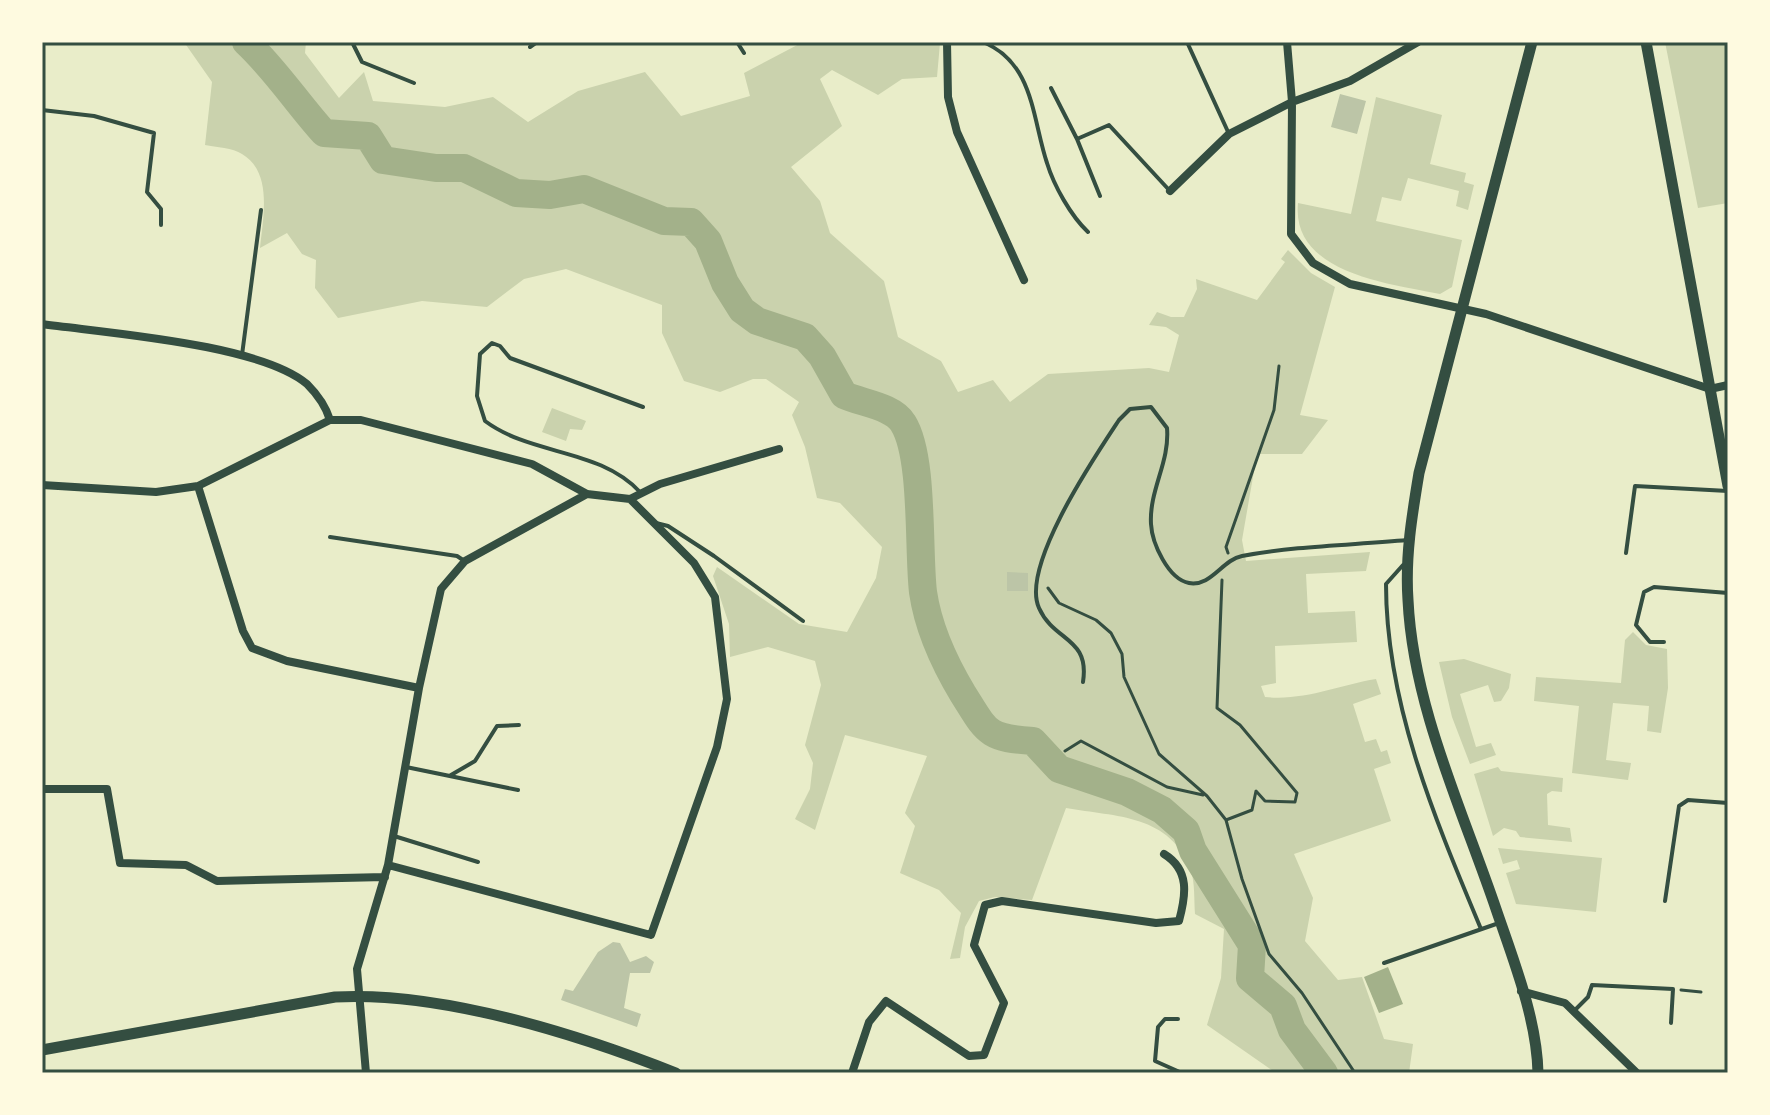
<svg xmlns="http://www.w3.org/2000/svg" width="1770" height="1115" font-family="Quicksand,sans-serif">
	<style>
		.green { fill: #cad2ad }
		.water { fill: #a3b18a }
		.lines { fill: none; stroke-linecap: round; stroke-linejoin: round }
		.river { stroke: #a3b18a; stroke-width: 28 }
		.building { fill: #bcc5a7 }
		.path { stroke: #344e41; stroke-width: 3 }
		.service { stroke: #344e41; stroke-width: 4 }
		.minor { stroke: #344e41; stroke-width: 8 }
		.tertiary { stroke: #344e41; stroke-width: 11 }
		.neatline { fill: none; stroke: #344e41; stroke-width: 3 }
	</style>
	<rect width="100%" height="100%" fill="#e9edc9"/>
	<path class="green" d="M184,42H306L305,53L339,98L364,72L373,101L445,107L493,97L528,122L578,91L645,72L681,116L750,96L744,73L803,42L940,43L937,77L902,79L878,95L832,70L820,79L842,126L791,167L820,201L830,233L884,281L898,337L941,361L958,392L993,380L1010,402L1048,374L1149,368L1169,372L1179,335L1166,327L1149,325L1157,312L1171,317H1184L1197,289L1196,279L1257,300L1285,262L1281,259L1288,250L1311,273L1335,287L1300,415L1328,420L1302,454H1257L1242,540L1246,561L1370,552L1366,571L1306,574L1308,613L1355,611L1357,642L1275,646L1276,683L1261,686L1265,697C1305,701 1339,685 1376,679L1381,694L1353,704L1365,742L1376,739L1381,752L1387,750L1391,763L1374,769L1391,821L1294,854L1313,898L1305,941L1338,980L1362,977L1384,1039L1413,1044L1409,1073H1276L1207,1025L1221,978L1224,929L1195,914C1194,900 1195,883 1191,871C1171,814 1116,817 1066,808L1032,900L995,897L979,901L965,927L960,958L950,959L961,913L939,890L900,873L915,826L905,813L927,756L845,735L815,830L795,819L810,789L813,763L805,745L821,685L815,661L768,647L730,657L729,624L713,576L717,567L799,624L847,632L876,578L882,547L840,503L817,498L805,447L792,415L799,402L766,379H753L720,392L684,381L662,333V305L566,269L524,279L487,307L422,301L338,318L315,288L316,260L302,254L287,233L260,248C263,218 273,172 242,154C233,148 216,147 205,145L212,82Z
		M1665,42H1728V203L1698,208Z
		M1376,97L1442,115L1430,164L1466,173L1464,182L1474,185L1468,210L1456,206L1459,191L1408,178L1401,201L1382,197L1376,221L1462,240L1452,287L1440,294C1392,284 1291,274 1298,203L1351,214Z
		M552,408L586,421L582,430L570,429L566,441L542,432Z
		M1633,632L1646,645L1667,649L1668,688L1661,733L1647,731L1649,706L1613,703L1606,760L1631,763L1628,780L1572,773L1579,706L1534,701L1536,677L1621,683L1625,640Z
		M1464,659L1511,674L1509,688L1501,701L1494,702L1488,685L1460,694L1476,747L1491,743L1496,755L1470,764L1452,717L1439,662Z
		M1498,767L1501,771L1563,778L1562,792L1552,791L1547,794L1548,825L1570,828L1572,842L1520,837L1516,831L1504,828L1493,836L1474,774Z
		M1498,848L1602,858L1596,912L1516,904L1506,873L1520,869L1517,860L1503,864Z"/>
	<path class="water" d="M1388,967L1403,1004L1379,1013L1364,977Z"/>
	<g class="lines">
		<path class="river" d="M246,42C275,69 297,103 324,133L368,136L383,160L436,168H464L516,193L550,195L584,189L664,221L691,222L708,241L725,283L742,310L757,321L805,337L822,356L844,395C861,403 893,406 903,423C924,456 918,550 923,592C928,627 945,664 963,694C987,732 986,738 1033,741L1059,769L1127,792L1162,810L1186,831L1193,851L1252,945L1250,978L1283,1006L1292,1030L1324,1073"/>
	</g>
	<path class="building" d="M1340,94L1366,101L1357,134L1331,127Z
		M1007,572L1028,573V591H1007Z
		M613,942L620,943L630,962L646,956L654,962L650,973H630L624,1008L641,1014L637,1027L561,1000L565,989L573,991L598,952Z"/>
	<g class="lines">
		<path class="path" d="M1228,553L1226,547L1274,410L1279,366
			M1222,580L1217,708L1240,725L1297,793L1295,802L1265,801L1256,791L1252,810L1226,820
			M1048,588L1059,603L1096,620L1111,633L1122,654L1124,677L1159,754L1207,796L1226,820L1242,879L1269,954L1302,993L1355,1073
			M1065,751L1081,741L1167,787L1203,795
			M1681,990L1701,992"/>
		<path class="service" d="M352,42L362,62L414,83
			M737,42L744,53
			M983,42C1034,63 1032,118 1047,163C1054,186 1071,216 1088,232
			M1187,42L1229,134
			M530,47L537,42
			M1051,88L1077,139
			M42,110L94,116L154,133L147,192L161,209V225
			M1100,196L1077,139L1109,125L1170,191
			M242,355L261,210
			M640,492C599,448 532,456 485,421L477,396L480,354L492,343L500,346L510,358L643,407
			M656,523L668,526L714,556L803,621
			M330,537L457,556L463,560
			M1626,553L1635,486L1728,491
			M1403,565L1386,584C1386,704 1435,819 1481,929
			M1664,642H1650L1636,625L1644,592L1654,587L1728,593
			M1083,682C1090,637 1054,642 1039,608C1020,566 1096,455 1119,420L1130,409L1151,407L1167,428C1170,462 1149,490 1151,524C1152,543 1168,579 1189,583C1211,587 1222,560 1242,556C1295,546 1353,545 1407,540
			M406,767L518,790
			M451,775L475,761L497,726L519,725
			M394,836L478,862
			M1665,901L1679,806L1688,800L1728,803
			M1384,963L1499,923
			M1574,1011L1588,997L1592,985L1673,989L1671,1023
			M1178,1019H1165L1158,1027L1155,1061L1182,1073"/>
		<path class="minor" d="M947,42L948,97L957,132L1024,280
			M1287,42L1292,102L1291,234L1313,263L1350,284L1486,314L1710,389L1728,385
			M1170,191L1229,134L1292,102L1350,81L1418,42
			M42,324C106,333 260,344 307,384C317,394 326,407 330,420
			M42,485L156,492L198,486L330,420H361L532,464L587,494L630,499
			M198,486L243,631L252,648L287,661L419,688
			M630,499L660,484L779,449
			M42,789H107L120,863L186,865L217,881L385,877
			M388,865L651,935L717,747L727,699L715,597L694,563L630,499
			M1521,991L1565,1003L1637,1073
			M366,1073L357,969L388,865L419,688L441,589L465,561L587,494
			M852,1073L869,1022L886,1001L969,1056L984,1055L1004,1003L974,945L985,905L1002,901L1156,923L1179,921C1186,895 1190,870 1164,854"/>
		<path class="tertiary" d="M1532,42L1419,473C1412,515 1405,557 1408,600C1413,706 1462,809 1496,909C1513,959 1537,1019 1538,1073
			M1646,42L1728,486
			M42,1050L335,997C441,991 577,1034 676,1073"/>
	</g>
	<rect width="1770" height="1115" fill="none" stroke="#fefae0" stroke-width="88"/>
	<rect x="44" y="44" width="1682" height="1027" class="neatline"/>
</svg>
